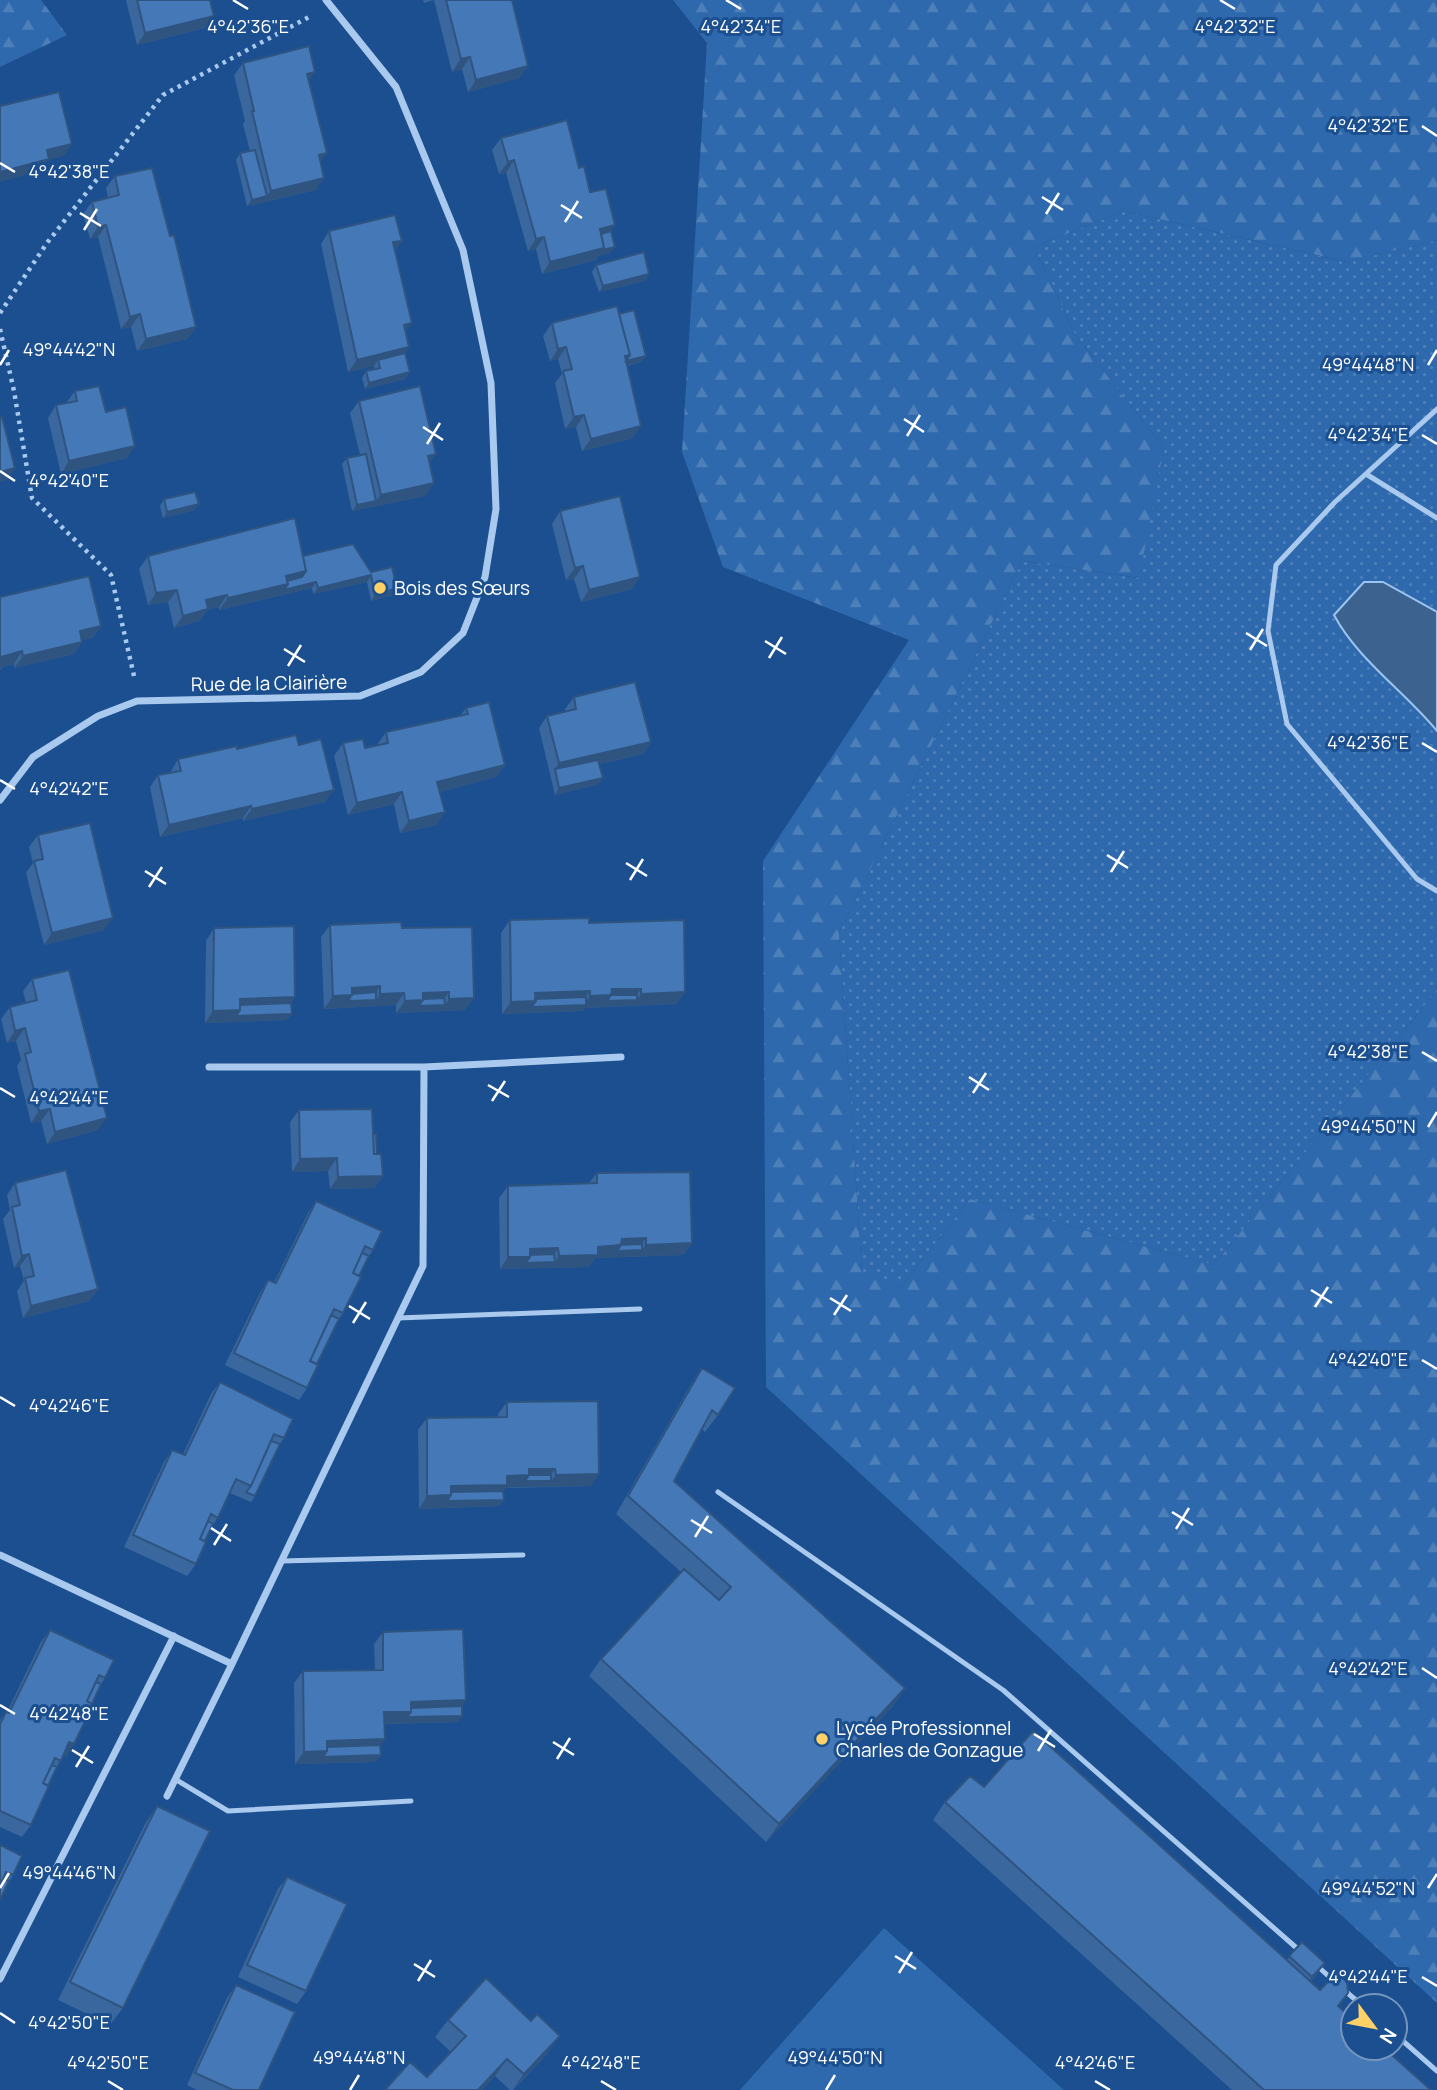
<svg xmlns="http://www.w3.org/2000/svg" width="1437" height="2090" font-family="Manrope,sans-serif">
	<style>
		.grass { fill: url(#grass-dots) }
		.forest { fill: url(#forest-firs) }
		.park { fill: #2e69ad }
		.water { fill: #3c6290; stroke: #9cc4f0; stroke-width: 2 }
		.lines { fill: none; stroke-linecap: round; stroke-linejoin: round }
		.path { stroke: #a9c9ee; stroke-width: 4.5; stroke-dasharray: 3.5 5; stroke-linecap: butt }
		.service { stroke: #a9c9ee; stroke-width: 5 }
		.minor { stroke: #a9c9ee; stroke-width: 7 }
		.wall { fill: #3a679d }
		.shaded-wall { fill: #305480 }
		.building { fill: #4478b7; stroke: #305480; stroke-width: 2 }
		.ticks { fill: none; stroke: #fff; stroke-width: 2.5 }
		.poi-dot { fill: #ffd166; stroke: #1b4f8f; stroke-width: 2.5 }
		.labels { text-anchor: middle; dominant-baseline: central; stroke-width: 6; stroke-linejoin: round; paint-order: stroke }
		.poi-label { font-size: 19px; fill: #fff; stroke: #1b4f8f; text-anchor: start }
		.street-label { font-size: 19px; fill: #fff; stroke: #1b4f8f }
		.ticks-label { font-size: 18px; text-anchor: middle; fill: #fff; stroke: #1b4f8f; stroke-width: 6; stroke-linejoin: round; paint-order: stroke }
	</style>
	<defs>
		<pattern id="grass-dots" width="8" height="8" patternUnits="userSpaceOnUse" patternTransform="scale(1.75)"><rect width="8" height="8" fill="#2e69ad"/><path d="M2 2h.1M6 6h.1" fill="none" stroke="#4d80b9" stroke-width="1.8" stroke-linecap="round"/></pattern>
		<pattern id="forest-firs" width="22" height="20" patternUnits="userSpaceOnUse" patternTransform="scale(1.75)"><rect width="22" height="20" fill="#2e69ad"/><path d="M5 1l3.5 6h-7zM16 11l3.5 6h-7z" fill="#4d80b9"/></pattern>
	</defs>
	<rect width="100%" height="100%" fill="#1b4f8f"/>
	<path class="grass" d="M1124,211L1346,262L1437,240V990L1214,1265L970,1199L901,1287L862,1272L839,933L1022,561L1138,578L1164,448L1076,336L1034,247Z"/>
	<path class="forest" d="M0,0H41L67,35L0,67Z
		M673,0H1437V240L1347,262L1124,211L1034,247L1076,336L1164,448L1139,578L1022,561L839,933L862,1271L901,1287L970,1199L1214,1265L1437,990V2003L766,1387L763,861L909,640L723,567L682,452L707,43Z"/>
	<path class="park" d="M884,1928L1064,2090H740Z"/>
	<path class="water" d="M1364,582H1383L1437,612V731C1404,691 1358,660 1334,615Z"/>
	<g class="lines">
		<path class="path" d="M0,313L47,243L163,95L309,17
			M0,329L14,391L32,498L111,575L134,676"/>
		<path class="service" d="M1437,409L1335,502L1276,565L1268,631L1287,724L1417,879L1437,891
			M1366,474L1437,518
			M398,1318L640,1309
			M718,1492L1003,1690L1300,1951
			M281,1561L523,1555
			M175,1779L228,1811L411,1801
			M1315,1964L1334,1981
			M1344,1990L1363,2006
			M1395,2034L1437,2071"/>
		<path class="minor" d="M0,800L33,757L98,716L137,701L360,696L421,672L463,633L485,577L496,509L491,383L463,250L396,87L326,0
			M424,1067L621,1057
			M0,1555L232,1664L423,1266L424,1067H209
			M167,1796L232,1664
			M0,1979L174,1636"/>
	</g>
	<path class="wall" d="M126,0H210L214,16L205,28L137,45Z
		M423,0H512L528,66L519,78L468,92L462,69L452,72L434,0L424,3Z
		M243,63L309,81L321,162L316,190L247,206L236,160L240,153L250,151L243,124L245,121L234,75Z
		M501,138L579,168L611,231L610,253L598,256L596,260L542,274L536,249L528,251L506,173L499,174L492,150Z
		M115,176L170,236L196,327L187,339L137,351L131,327L121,329L98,237L90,239L83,214L92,202L108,198L106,188Z
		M329,231L402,241L395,250L406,331L409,347L405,353L410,372L405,379L365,389L362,378L366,371L374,370V366L348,372L321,244Z
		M596,265L649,274L645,281L599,292L592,272Z
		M619,314L646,356L641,362L627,366L633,438L582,451L576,427L565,429L555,383L562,374L558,359L550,361L543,336L552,323Z
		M75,391L127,458L61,474L48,418L56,405L66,403Z
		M359,401L430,463L425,496L352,511L342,464L347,458L360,455L350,413Z
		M164,499L195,510L163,518L160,506Z
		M560,511L632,589L581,602L574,579L566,580L552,524Z
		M148,556H303L371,572L393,595L371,601L367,582L313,594L312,588L219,610V607L208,610L199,621L174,628L168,602L148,605L139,569Z
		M0,597L101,626L92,638L82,640V642L74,654L14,668V664L2,667L0,670Z
		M574,697L651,742L643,754L600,764L599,784L555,795L539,728L547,716L566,712L565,709Z
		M466,708L505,765L496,777L440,792L437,825L400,833L394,804L348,815L334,756L343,743L365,748L377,745L386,732L460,716Z
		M299,745L325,802L243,821V818L160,837L150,787L158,775L170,773L178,759L237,749Z
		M38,835L104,930L44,945L26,873L33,863L29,847Z
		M510,920L589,923L685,992L676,1004L585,1008L582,1011L502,1014L501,933Z
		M330,925L402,928L465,1010L396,1013V1005L324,1009L321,937Z
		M214,928L295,997L291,1003L287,1020L205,1023L206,941Z
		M32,979L98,1130L47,1144L41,1121L31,1123L17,1066L21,1060L16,1041L7,1043L1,1019L10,1007L26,1003L23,991Z
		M299,1110L373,1134L377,1154L383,1176L374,1188L330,1189L328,1171L292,1172L290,1122Z
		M597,1173L692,1243L683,1255L595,1258L589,1267L500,1269L499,1198L508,1186L589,1183Z
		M15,1183L98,1289L89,1301L23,1318L17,1291L24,1281L20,1266L14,1268L3,1219L10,1210L7,1195Z
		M316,1201L373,1250L369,1256L343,1313L339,1319L317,1364L307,1388L299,1400L225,1365L260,1293L268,1280L274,1283L308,1213Z
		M702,1368L718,1415L705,1432L702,1429L674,1481L905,1688L893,1706L766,1842L589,1676L601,1659L681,1572L616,1514L690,1386Z
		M220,1382L284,1438L280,1444L255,1496L251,1502L230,1493L205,1541L196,1564L187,1576L124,1547L164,1462L172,1450L183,1454L211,1394Z
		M507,1402L591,1486L505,1488L503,1491L504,1500L499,1506L419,1509L418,1430L427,1418L498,1417V1414Z
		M50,1630L105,1678L101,1684L66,1757L63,1755L57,1767L31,1825L22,1837L0,1827V1720L6,1712H7L41,1642Z
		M383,1632L462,1706L458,1722L384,1724L376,1762L295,1764L294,1683L303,1671L375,1670L374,1644Z
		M945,1802L1287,1960L1302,1942L1325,1963L1311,1982L1431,2090H1232L933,1820Z
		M157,1806L123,2008L110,2025L58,2000L145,1824Z
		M0,1845L13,1875L0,1900Z
		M287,1877L306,1991L297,2004L238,1977L278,1889Z
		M236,1985L259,2090H197L187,2085L227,1998Z
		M448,2020L547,2054L513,2090H510L495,2076L482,2090H385L427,2077L451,2052L435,2037Z"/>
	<path class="shaded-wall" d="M214,16L205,28L137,45L145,33Z
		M470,57L462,69L452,72L461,59Z
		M528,66L519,78L468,92L476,80Z
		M315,72L307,84V74Z
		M72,144L64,156L48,160L40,171L0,182V172L47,150Z
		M327,153L318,165L319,155Z
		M514,160L506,173L499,174L508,162Z
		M324,178L316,190L247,206L252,200L267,196L271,191Z
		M106,225L98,237L90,239L98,227Z
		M615,225L607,237L597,240L600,229Z
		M544,237L536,249L528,251L536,239Z
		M402,241L393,253V242Z
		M615,247L610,253L598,256L596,260L542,274L550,262L604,248Z
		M649,274L645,281L599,292L603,286Z
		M140,314L131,327L121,329L130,317Z
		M412,323L403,335L404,325Z
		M196,327L187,339L137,351L146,339Z
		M409,347L401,360H378L374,366L348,372L357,360Z
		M566,347L558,359L550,361L558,349Z
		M630,355L646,356L641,362L616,368L625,356Z
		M410,372L405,379L365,389L369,383Z
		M584,415L576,427L565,429L574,417Z
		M641,426L633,438L582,451L591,439Z
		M135,446L127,458L61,474L69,461Z
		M436,454L427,466L428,456Z
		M15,468L7,480L0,482V472Z
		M434,483L425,496L352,511L357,505L376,501L381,495Z
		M199,504L195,510L163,518L167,512Z
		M583,566L574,579L566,580L575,568Z
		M306,571L316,582L312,588L219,610L228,598L286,576Z
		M371,575L367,582L313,594L318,588Z
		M640,577L632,589L581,602L589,590Z
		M397,588L393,595L371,601L375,595Z
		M177,590L168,602L148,605L156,593Z
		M227,595L219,607L208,610L199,621L174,628L183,616L206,600Z
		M101,626L92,638L71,643L80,631Z
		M82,642L74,654L14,668L23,656Z
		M22,651L14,664L0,667L1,657Z
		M651,742L643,754L556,774L555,769L559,763Z
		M505,765L496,777L429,795L437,782Z
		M603,778L599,784L555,795L559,788Z
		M334,790L325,802L243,821L252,809Z
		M402,792L394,804L348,815L357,803Z
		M251,806L243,818L160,837L169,825Z
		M445,812L437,825L400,833L409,821Z
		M113,918L104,930L44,945L52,933Z
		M380,986L372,998L376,1000L380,994L404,993L396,1005L324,1009L333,996L352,988Z
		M612,989H641L633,1000H637L641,994L685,992L676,1004L603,1007L606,1002L603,1007L585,1008L582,1011L502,1014L511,1002L535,993L590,991L581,1003L583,1005L590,996Z
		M449,992L440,1004L445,1005L441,1011L396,1013L405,1001L423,993Z
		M295,997L287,1010L292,1014L287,1020L205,1023L213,1011L240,999Z
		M474,998L465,1010L441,1011L449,999Z
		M25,1028L16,1041L7,1043L15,1031Z
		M50,1109L41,1121L31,1123L39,1111Z
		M107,1118L98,1130L47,1144L55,1132Z
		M337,1158L328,1171L292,1172L300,1159Z
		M383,1176L374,1188L330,1189L338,1177Z
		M646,1238L637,1250H642L646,1245L692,1243L683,1255L595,1258L589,1267L500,1269L508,1257L530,1249L558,1248L550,1261L555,1262L559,1256L622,1239Z
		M29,1254L20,1266L14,1268L22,1256Z
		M98,1289L89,1301L23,1318L31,1306Z
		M529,1469H555L547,1481H551L556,1475L599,1474L591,1486L520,1487L524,1481L520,1487L505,1488L499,1497L449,1498L442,1508L419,1509L427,1496L451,1486L507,1476Z
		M504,1500L499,1506L442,1508L447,1501Z
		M905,1688L893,1706L766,1842L779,1824Z
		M466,1700L458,1713L462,1716L458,1722L376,1724L384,1712L411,1702Z
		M385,1739L376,1751L381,1755L376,1762L295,1764L304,1752L327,1741Z
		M69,1742L74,1744L66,1757L60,1754Z
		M1325,1963L1312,1980L1300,1995L1312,1977Z
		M560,2036L547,2054L512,2090L524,2074Z
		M507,2059L495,2076L482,2090H478Z"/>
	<path class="building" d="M137,0H210L214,16L145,33Z
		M446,0H512L528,66L476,80L470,57L461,59Z
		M309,46L315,72L307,74L327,153L319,155L324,178L271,191L252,111H254L243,63Z
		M59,92L72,144L47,150L49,159L0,172V106Z
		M567,120L579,168L584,166L590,192L606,189L615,225L600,229L604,248L550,262L544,237L536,239L514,160L508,162L501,138Z
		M255,150L267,196L252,200L240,153Z
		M152,168L170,236L174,235L196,327L146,339L140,314L130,317L106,225L98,227L92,202L119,195L115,176Z
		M395,215L402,241L393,242L412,323L404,325L409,347L357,360L329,231Z
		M611,231L615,247L603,250L604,248L601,234Z
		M644,252L649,274L603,286L596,265Z
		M617,306L630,355L625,356L641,426L591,439L584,415L574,417L563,371L572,369L566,347L558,349L552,323Z
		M634,310L646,356L626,361L630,355L619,314Z
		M405,353L410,372L369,383L366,371L380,368L378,360Z
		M99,386L106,412L126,407L135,446L69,461L56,405L77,401L75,391Z
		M420,386L436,454L428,456L434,483L381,495L359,401Z
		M2,417L15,468L0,472V418Z
		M366,454L376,501L357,505L347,458Z
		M195,492L199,504L167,512L164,499Z
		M620,496L640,577L589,590L583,566L575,568L560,511Z
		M295,518L306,571L286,576L288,584L228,598L227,595L206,600L208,609L183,616L177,590L156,593L148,556Z
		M353,544L371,572L392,567L397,588L375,595L371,575L318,588L316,582L284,590L288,584L287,581L302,577L306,571L303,556Z
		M89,576L101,626L80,631L82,642L23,656L22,651L1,657L2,667H0V597Z
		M635,682L651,742L559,763L547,716L576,709L574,697Z
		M489,702L505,765L437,782L445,812L409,821L402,792L357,803L343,743L363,739L365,748L388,743L386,732L468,714L466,708Z
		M296,735L299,745L321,739L334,790L252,809L251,806L169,825L158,775L181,771L178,759L237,746V749Z
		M598,760L603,778L559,788L555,769Z
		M90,823L113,918L52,933L34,861L43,859L38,835Z
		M589,918V923L684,920L685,992L641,994V989H612L611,995L590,996V991L535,993L536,1001L511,1002L510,920Z
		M401,922L402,928L472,927L474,998L449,999V992L423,993V1000L405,1001L404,993L380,994V986L352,988V995L333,996L330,925Z
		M294,926L295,997L240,999V1010L213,1011L214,928Z
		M69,970L107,1118L55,1132L50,1109L39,1111L25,1054L31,1052L25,1028L15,1031L10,1007L37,1000L32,979Z
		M376,992V1000L348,1001L352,994Z
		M611,995H637V1000L607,1001Z
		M586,997V1005L531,1007L536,1001L535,999Z
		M444,998L445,1005L419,1006L423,999Z
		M291,1003L292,1014L236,1016L240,1010V1005Z
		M372,1109L374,1154H381L383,1176L338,1177L337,1158L300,1159L299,1110Z
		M373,1134H376L377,1154H374Z
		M66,1170L98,1289L31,1306L25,1278L34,1276L29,1254L22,1256L12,1207L20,1205L15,1183Z
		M690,1172L692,1243L646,1245V1238L622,1239L621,1245L598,1247V1255L559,1256L558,1248L530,1249V1257H508V1186L597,1183V1173Z
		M316,1201L382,1231L373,1250L365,1246L353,1273L361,1277L343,1313L334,1309L310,1361L318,1365L307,1388L234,1353L268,1280L276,1283Z
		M642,1244V1250L617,1251L621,1245H618Z
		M362,1253L369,1256L359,1276L353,1273Z
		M554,1254L555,1262L526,1263L530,1257V1255Z
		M331,1315L339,1319L317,1364L310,1361Z
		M702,1368L735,1388L718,1415L712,1410L674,1481L905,1688L779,1824L601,1659L684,1569L719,1600L731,1587L628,1496Z
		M220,1382L293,1419L284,1438L274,1434L251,1486L236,1479L218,1518L211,1514L200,1539L206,1542L196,1564L133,1535L172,1450L185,1455Z
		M598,1401L599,1474L556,1475L555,1469H529V1475L507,1476V1485L451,1486V1495L427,1496V1418L507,1417V1402Z
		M271,1441L280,1444L255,1496L246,1492L251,1486Z
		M529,1475H551V1481H525Z
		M503,1491L504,1500L447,1501L451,1495V1492Z
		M208,1521L213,1524L205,1541L200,1539Z
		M463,1629L466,1700L411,1702V1712H384L385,1739L327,1741V1751L304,1752L303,1671L383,1670V1632Z
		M50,1630L114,1660L105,1678L99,1675L87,1701L93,1705L74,1744L69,1742L61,1761L55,1758L43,1783L49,1786L31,1825L0,1811V1724L6,1712L9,1713Z
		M96,1682L101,1684L92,1704L87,1701Z
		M462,1706V1716L407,1717L411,1712V1708Z
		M1033,1731L1320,1990L1336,1973L1347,1982L1348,1993L1338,2006L1353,2020V2048H1384L1431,2090H1264L945,1802L970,1776L984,1787Z
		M380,1745L381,1755L323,1757L327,1751V1747Z
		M52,1765L57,1767L48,1786L43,1783Z
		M157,1806L210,1831L123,2008L70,1982Z
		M0,1845L22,1856L13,1875L6,1872L0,1886Z
		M287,1877L347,1904L306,1991L247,1965Z
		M3,1879L9,1881L0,1900V1886Z
		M1302,1942L1325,1963L1312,1977L1289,1956Z
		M486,1978L531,2021L537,2014L560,2036L524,2074L507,2059L478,2090H385L410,2062L427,2077L466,2036L448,2020Z
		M236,1985L295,2012L259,2090H233L195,2073Z"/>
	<path class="ticks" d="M233,0L248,9M726,0L741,9M1220,0L1235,9M1422,126L1437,136M0,163L15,172M1042,197L1063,210M561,205L582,218M80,213L101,226M1046,214L1059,193M565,222L578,201M84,230L97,209M0,365L9,350M1428,365L1437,350M904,419L924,432M423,427L443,440M1422,435L1437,444M907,436L920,415M427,444L440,423M0,471L15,481M1246,633L1267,646M765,641L786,654M284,649L305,662M1250,650L1263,629M769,658L782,637M288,666L301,645M1422,743L1437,752M0,780L15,789M1107,855L1128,868M626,863L647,876M145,871L166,884M1111,872L1124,851M630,880L643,859M149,887L162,867M1422,1052L1437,1061M969,1077L989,1090M488,1085L509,1097M0,1088L15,1097M973,1093L986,1073M492,1101L505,1081M1428,1127L1437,1112M1311,1290L1332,1303M830,1298L851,1311M349,1306L370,1319M1315,1307L1328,1287M834,1315L847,1295M353,1323L366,1302M1422,1360L1437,1369M0,1397L15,1406M1172,1512L1193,1525M691,1520L712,1533M211,1528L231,1541M1176,1529L1189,1508M695,1537L708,1516M214,1545L227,1524M1422,1668L1437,1678M0,1705L15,1714M1034,1734L1055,1747M553,1742L574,1755M72,1750L93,1763M1038,1751L1051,1730M557,1759L570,1738M76,1767L89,1746M0,1888L9,1873M1428,1888L1437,1874M895,1956L916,1969M414,1964L435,1977M899,1973L912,1952M1422,1977L1437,1986M418,1981L431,1960M0,2013L15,2023M108,2081L123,2090M601,2081L616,2090M1095,2081L1110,2090M350,2090L359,2075M826,2090L835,2075"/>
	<g class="poi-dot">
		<circle cx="380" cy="588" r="7"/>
		<circle cx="822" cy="1739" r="7"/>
	</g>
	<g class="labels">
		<g class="poi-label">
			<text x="394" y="588">Bois des Sœurs</text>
			<text x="836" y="1728">Lycée Professionnel<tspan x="836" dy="22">Charles de Gonzague</tspan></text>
		</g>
		<g class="street-label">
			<text transform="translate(269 683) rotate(-1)">Rue de la Clairière</text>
		</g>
	</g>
	<g class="ticks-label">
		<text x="248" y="33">4°42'36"E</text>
		<text x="741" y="33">4°42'34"E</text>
		<text x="1235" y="33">4°42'32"E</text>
		<text x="1368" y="132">4°42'32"E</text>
		<text x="69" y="178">4°42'38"E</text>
		<text x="69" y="356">49°44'42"N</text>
		<text x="1368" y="371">49°44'48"N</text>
		<text x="1368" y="441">4°42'34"E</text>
		<text x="69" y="487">4°42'40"E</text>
		<text x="1368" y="749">4°42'36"E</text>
		<text x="69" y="795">4°42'42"E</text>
		<text x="1368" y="1058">4°42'38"E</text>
		<text x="69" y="1104">4°42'44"E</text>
		<text x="1368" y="1133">49°44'50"N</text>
		<text x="1368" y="1366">4°42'40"E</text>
		<text x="69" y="1412">4°42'46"E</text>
		<text x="1368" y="1675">4°42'42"E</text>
		<text x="69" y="1720">4°42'48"E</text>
		<text x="69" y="1879">49°44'46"N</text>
		<text x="1368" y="1895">49°44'52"N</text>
		<text x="1368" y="1983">4°42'44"E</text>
		<text x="69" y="2029">4°42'50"E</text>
		<text x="359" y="2064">49°44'48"N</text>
		<text x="835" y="2064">49°44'50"N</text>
		<text x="108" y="2069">4°42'50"E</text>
		<text x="601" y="2069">4°42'48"E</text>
		<text x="1095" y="2069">4°42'46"E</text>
	</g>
	<g transform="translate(1374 2027) rotate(122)"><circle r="33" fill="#1b4f8f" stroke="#7695bc" stroke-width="2"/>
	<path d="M0-5L12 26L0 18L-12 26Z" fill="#ffd166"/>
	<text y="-10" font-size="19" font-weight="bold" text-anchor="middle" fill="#ffffff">N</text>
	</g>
</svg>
